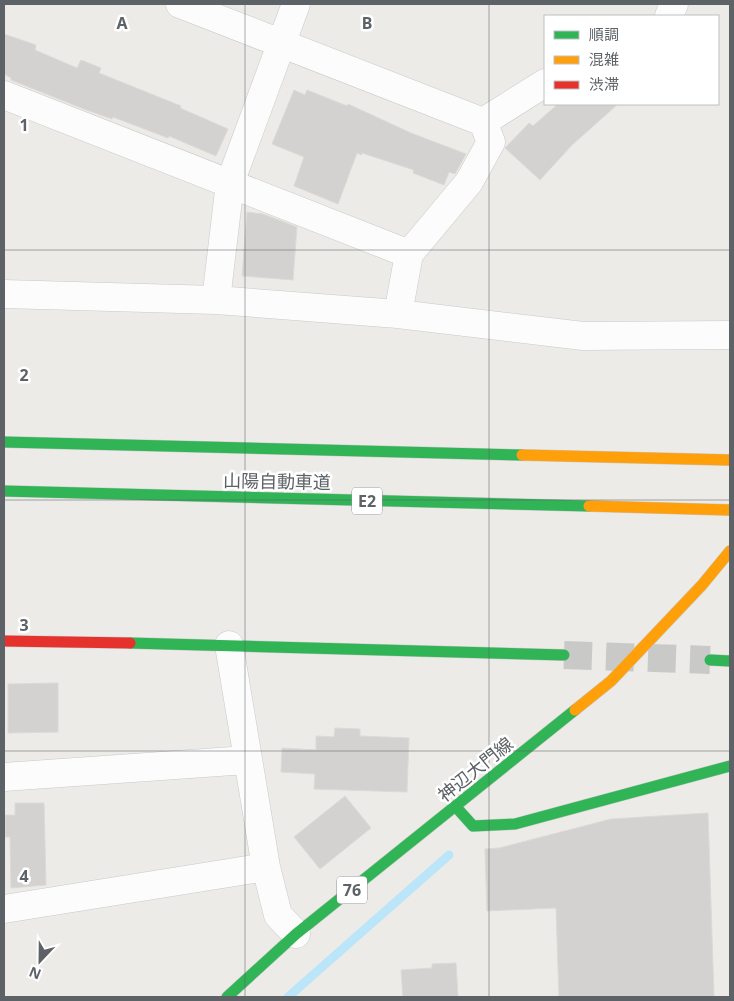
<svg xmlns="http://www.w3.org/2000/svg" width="734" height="1001" font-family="'Noto Sans','Noto Sans JP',sans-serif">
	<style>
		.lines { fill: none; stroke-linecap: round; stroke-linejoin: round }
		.stream { stroke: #bbe5f8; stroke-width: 9 }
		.building { fill: #d4d2d1; stroke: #dcdad7 }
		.secondary-tunnel { stroke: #c9c9c8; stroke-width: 28; stroke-dasharray: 28 14; stroke-linecap: butt }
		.street-casing { stroke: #c8c9c9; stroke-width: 29 }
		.fast-casing { stroke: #c9caca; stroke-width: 12 }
		.slow-casing { stroke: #c9caca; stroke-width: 12 }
		.jam-casing { stroke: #c9caca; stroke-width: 12 }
		.street { stroke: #fcfcfc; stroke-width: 28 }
		.fast { stroke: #30b455; stroke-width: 11 }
		.slow { stroke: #ff9f0a; stroke-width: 11 }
		.jam { stroke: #e5322d; stroke-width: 11 }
		.grid { fill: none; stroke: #5d6266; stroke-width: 1; stroke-opacity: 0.55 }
		.labels { text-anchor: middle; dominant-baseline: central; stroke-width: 5; stroke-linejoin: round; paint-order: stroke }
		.shield { fill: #fff; stroke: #8e9194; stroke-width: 1 }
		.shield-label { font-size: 16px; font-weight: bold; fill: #5d6266 }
		.street-label { font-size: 18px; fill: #5d6266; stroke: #fff }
		.grid-label { font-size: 16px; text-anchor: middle; font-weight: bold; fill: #5d6266; stroke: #fff; stroke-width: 5; stroke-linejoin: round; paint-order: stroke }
	</style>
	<rect width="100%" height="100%" fill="#edebe8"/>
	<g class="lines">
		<path class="stream" d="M288,997L449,855"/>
	</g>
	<path class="building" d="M4,34L36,45L35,50L77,68L81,60L101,68L99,73L181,106L180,108L228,129L216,156L169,136L168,138L113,117L112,119L84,109L11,80V78L4,74Z
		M294,90L305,95L307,90L347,106L348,104L411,133L466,154L455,174L449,172L444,185L413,173L414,170L362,153L361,155L357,153L338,204L294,186L304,157L272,144Z
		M558,104H618L572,145L540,180L505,148L529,123L533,126Z
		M247,212L263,214L297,227L293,280L242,276Z
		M58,683V732L8,733V684Z
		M335,728L360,729V736L409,738L407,792L314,789L315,774L281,772L282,748L316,750V736L334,737Z
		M345,796L371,828L320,869L294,837Z
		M15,803H44L46,885L11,888L10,837H5V815H15Z
		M708,813L714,997H559L556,908L487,911L485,849L499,848L611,819Z
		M456,963L458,997H403L401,970L432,968V964Z"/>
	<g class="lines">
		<path class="secondary-tunnel" d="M564,655L710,660"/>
		<defs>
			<path id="street" d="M180,4L483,122L545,83
				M669,16L674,4
				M4,95L409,254L398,314
				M409,254L469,182L491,142L483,122
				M4,294L216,300L398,314L583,336L730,335
				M216,300L230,183L296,4
				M229,645L266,867L278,915L296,934
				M4,777L247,760
				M4,909L266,867"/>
			<path id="fast" d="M4,442L522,455
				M4,491L589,506
				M130,643L564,655
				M710,660L730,661
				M456,807L473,826L515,824L730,766
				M227,997L296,934L575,710"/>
			<path id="slow" d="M522,455L730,460
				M589,506L730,510
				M575,710L611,681L702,585L730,551"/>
			<path id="jam" d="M4,641L130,643"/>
		</defs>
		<use href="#street" class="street-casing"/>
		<use href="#fast" class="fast-casing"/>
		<use href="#slow" class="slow-casing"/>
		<use href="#jam" class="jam-casing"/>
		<use href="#street" class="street"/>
		<use href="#fast" class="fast"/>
		<use href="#slow" class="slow"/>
		<use href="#jam" class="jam"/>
	</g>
	<path class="grid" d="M245,4V997M489,4V997M4,250H730M4,500H730M4,751H730"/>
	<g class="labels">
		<g class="shield">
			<rect x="352" y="487.5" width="30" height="27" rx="4"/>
			<rect x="337" y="876.5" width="30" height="27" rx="4"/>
		</g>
		<g class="shield-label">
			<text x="367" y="501">E2</text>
			<text x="352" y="890">76</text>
		</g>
		<g class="street-label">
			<text transform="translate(277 481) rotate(1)">山陽自動車道</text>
			<text transform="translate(475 769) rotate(-39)">神辺大門線</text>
		</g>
	</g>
	<g class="grid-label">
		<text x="122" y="29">A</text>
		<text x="367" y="29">B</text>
		<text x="24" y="131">1</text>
		<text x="24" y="381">2</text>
		<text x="24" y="631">3</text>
		<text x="24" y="882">4</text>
	</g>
	<rect width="734" height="1001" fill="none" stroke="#5d6266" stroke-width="10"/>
	<rect x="544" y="15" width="175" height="90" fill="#ffffff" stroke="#bec0c2"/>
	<rect x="554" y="31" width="25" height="8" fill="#30b455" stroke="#bec0c2"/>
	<text x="589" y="40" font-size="15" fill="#5d6266">順調</text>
	<rect x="554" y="56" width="25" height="8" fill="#ff9f0a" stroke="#bec0c2"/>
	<text x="589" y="65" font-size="15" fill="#5d6266">混雑</text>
	<rect x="554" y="81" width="25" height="8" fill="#e5322d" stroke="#bec0c2"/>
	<text x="589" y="90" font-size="15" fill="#5d6266">渋滞</text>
	<g transform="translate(40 961) rotate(202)" stroke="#ffffff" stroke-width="4" paint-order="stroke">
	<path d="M0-4L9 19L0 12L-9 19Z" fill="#5d6266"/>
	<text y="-8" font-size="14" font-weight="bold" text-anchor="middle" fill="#5d6266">N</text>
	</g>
</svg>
